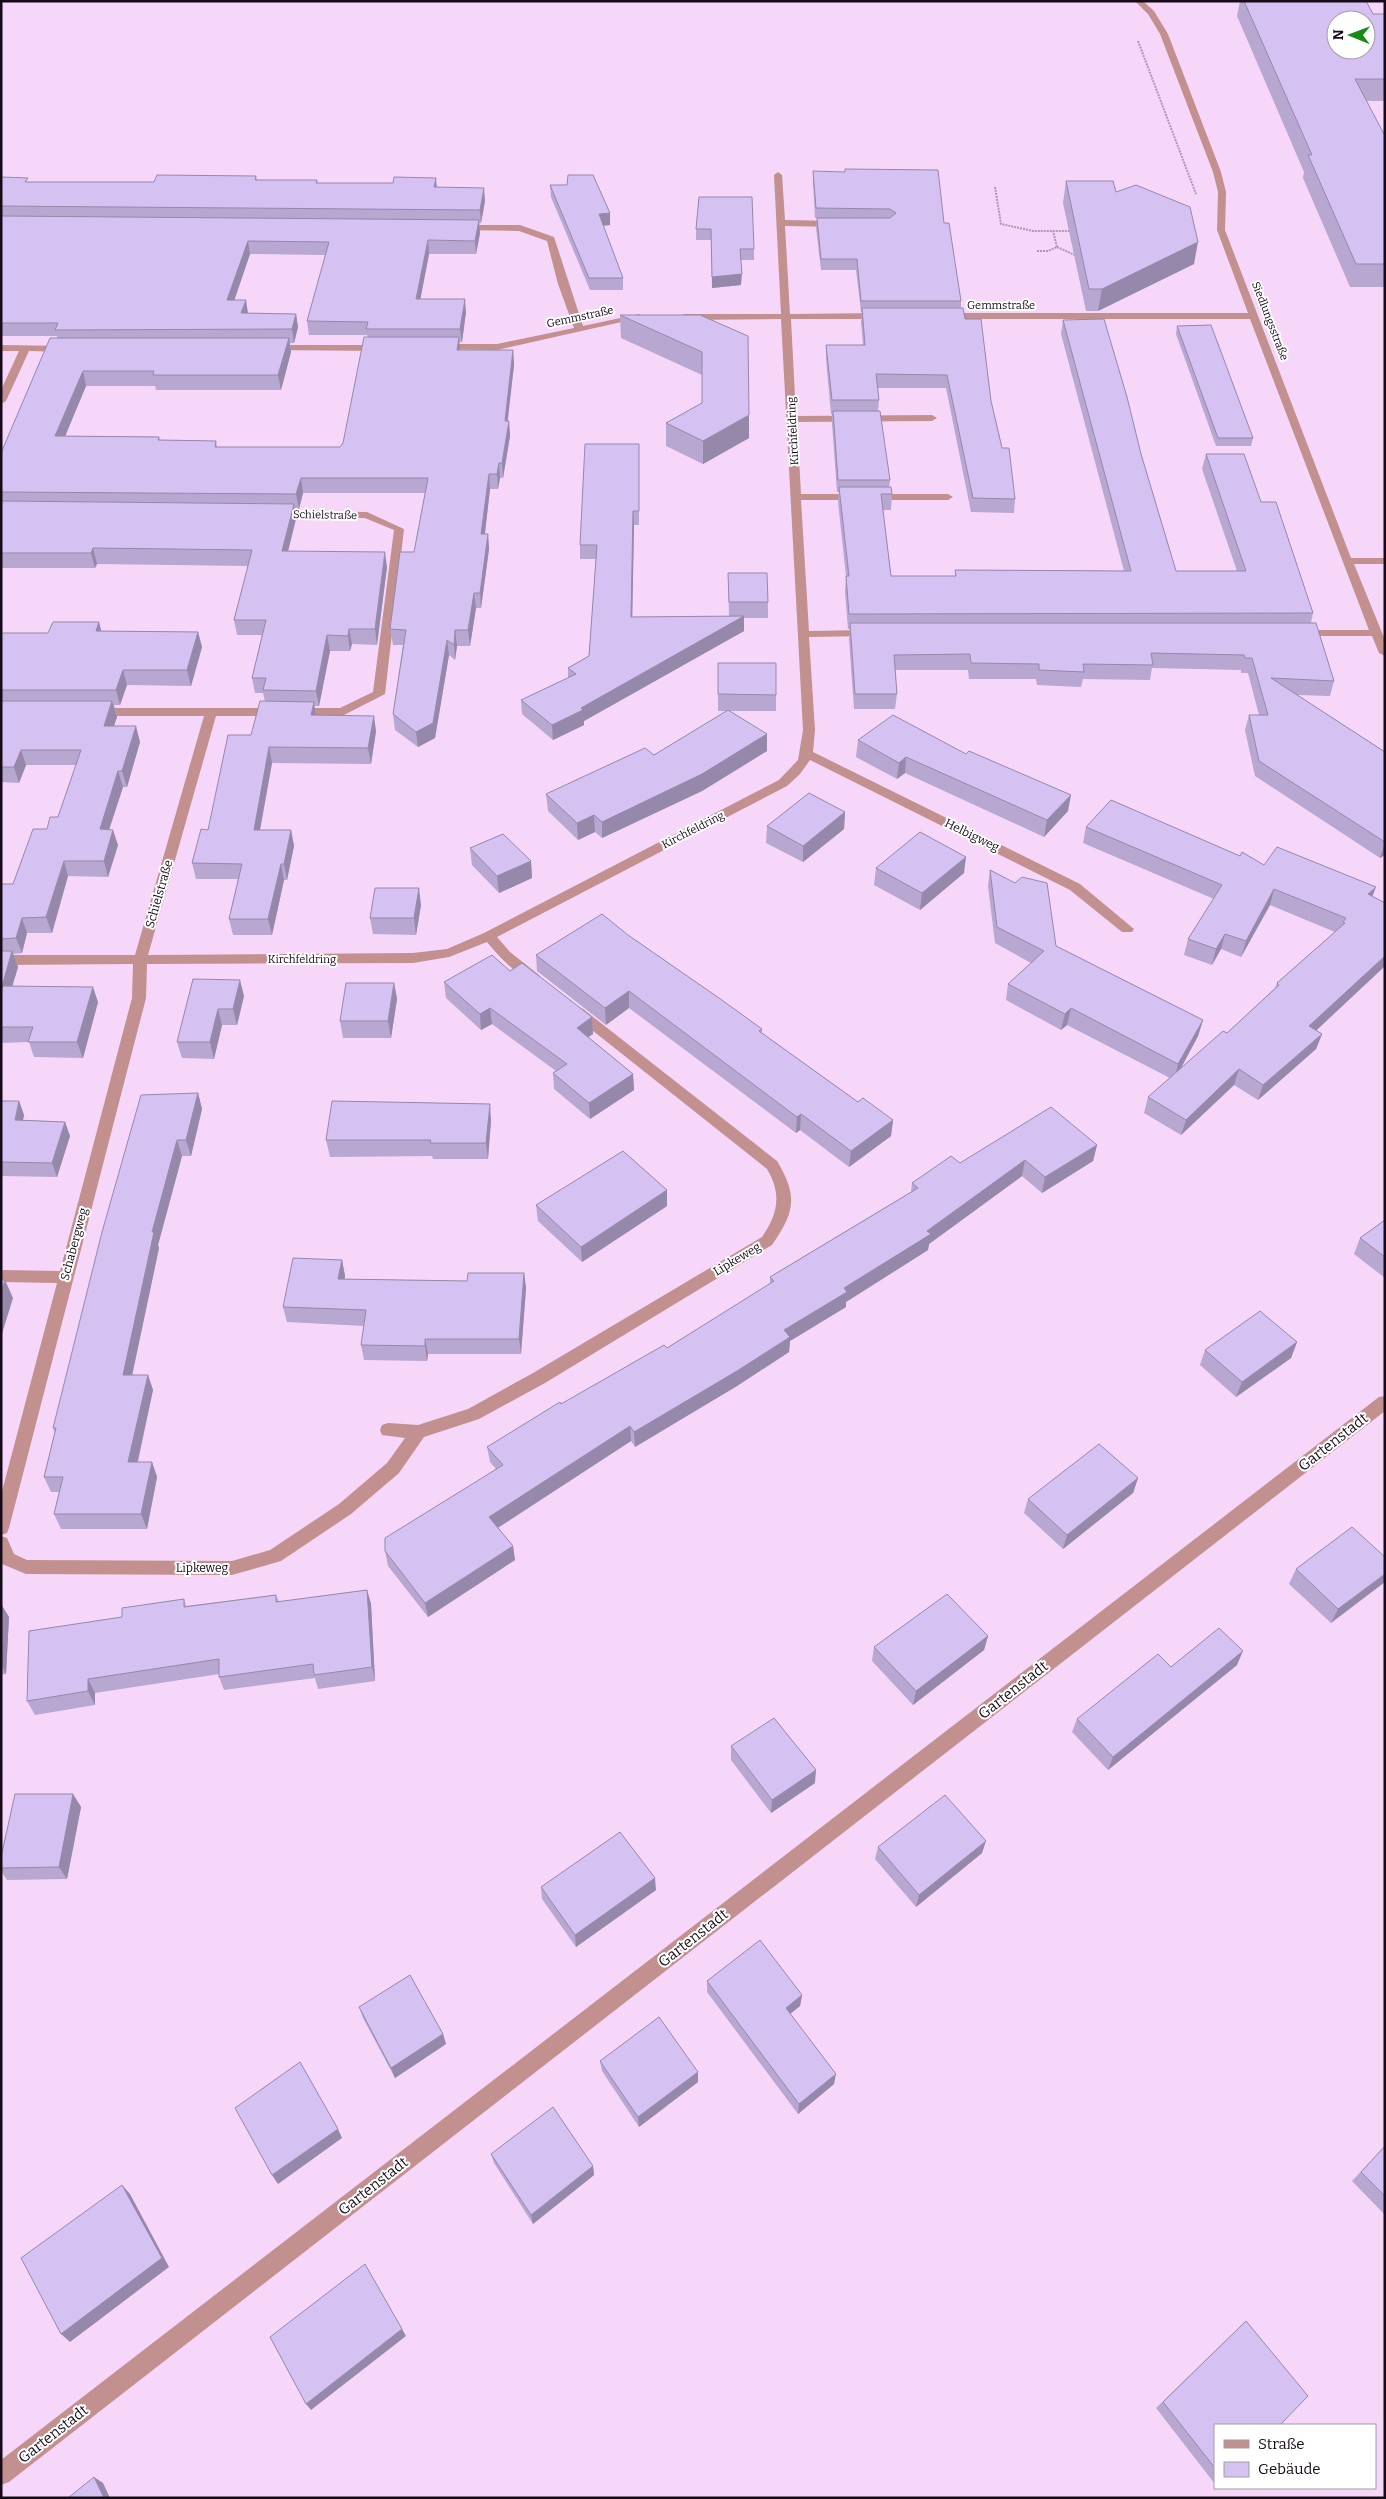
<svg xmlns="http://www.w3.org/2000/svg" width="1386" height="2499" font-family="Bitter,serif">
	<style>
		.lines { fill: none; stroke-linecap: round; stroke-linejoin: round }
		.path { stroke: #b097b3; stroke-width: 2; stroke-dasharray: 2 1; stroke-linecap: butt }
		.minor { fill: #c2908e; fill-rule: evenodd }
		.wall { fill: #b7a7d1; fill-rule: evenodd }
		.shaded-wall { fill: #9588aa }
		.building { fill: #d5c2f3; stroke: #9588aa; fill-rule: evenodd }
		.labels { text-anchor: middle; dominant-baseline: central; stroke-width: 4; stroke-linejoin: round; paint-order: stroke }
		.far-street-label { font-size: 11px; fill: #170a19; stroke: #fff }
		.street-label { font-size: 12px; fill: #170a19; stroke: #fff }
		.near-street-label { font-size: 15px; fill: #170a19; stroke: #fff }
	</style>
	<rect width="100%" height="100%" fill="#f6d7fa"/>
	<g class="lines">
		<path class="path" d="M1138,41L1196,194
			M995,187L1001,224L1033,231H1072
			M1057,247L1077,256
			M1037,251H1048L1057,247L1053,231"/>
		<path class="minor" d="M1135,1H1143L1154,11L1168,34L1221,172L1226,192L1225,230L1351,558H1385V564H1354L1385,640V656L1379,653L1372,636H1299L1293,633L1299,630H1369L1250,319H944L939,316L944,313H1248L1217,230L1218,192L1213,172L1160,34L1148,14Z
			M778,172L782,175L785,220L836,221L840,224L836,227L785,226L790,314L881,313L886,316L881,319H791L796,416L932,415L937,418L932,421L797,422L801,494H948L953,497L948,500H801L809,631L868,630L874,633L868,636L809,637L815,730L813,752L1080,884L1134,929L1132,932H1122L1070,890L810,760L800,774L787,786L497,937L510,952L539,975L541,978L539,981C524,985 496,953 487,942L449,957L413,963L147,964L146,998L9,1528L7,1533L1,1535V1495L57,1283L1,1282V1270L60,1271L132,998L133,964L1,965V955H135L204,716H95L89,712L95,708H340L373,692L394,530L365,518L276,517L271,514L276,511L367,512L404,529L385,694L342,716H216L148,955L413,953L447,949L484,933L779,780L798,760L803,730L781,319L684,320L679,317L684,314H781L774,175Z
			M457,225H520L554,237L583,326L639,314L644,317L497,350L437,349L435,347L440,344H497L574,328L558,284L547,241L519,231L460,230L456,227Z
			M1,345L65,346L70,349L65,352L29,351L6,401L1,404V390L19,351H1Z
			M270,345H382L387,348L382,351L267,350L265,348Z
			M578,1007L583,1009L777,1161C798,1196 795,1212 772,1245L545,1383L479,1419L424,1437L399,1473L351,1514L281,1561L232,1575L26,1574L2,1564L1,1536L7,1538L14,1554L27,1560L232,1561L270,1550L339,1504L387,1463L405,1438L382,1435L380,1430L382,1425L388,1423L418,1425L468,1409L533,1373L762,1237C778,1214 782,1194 767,1169L573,1015L571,1012L573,1009Z
			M1385,1396V1411L9,2482L1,2485V2460L1379,1397Z"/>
	</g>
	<path class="wall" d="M1240,1H1366L1373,14H1385V101H1366L1385,136V287H1350L1303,178L1304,172L1237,16Z
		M813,171L944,223L961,301V308L991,401L1015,499L1014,513L971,512L946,388H878L879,400L878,411L890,480L889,487L892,494L891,510H883L891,576H955V570L1124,571L1061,334L1063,320L1141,454L1176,571H1237L1202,469L1206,454L1261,502L1313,613L1311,623L1334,681L1330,696L1297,695L1385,752V855L1380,858L1255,776L1245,730L1249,715H1259L1248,673H1241V670L1152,668L1150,680L1083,679L1081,687L1037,685L1036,679H969L968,670H895L897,694L895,709H854L849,639L850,629H848L845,592L846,576L838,502L839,492H837L832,424V414H831L826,359V345H863L861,322L862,312H861L856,270H821L816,228L817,218H815L813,182Z
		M256,176L257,180H317L318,183L437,187L485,201L481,223H479L480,233L476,254H429L420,299L466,312L462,342H459L460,350H513L514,365L507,421H509L510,436L503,478H500L498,489H490L485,534H488L489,549L481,608H476L470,646H457L455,660L449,655L435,738L418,747L395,730L393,714L403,645H393L390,629L414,552L425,493H303L299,509H295L296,519L288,551L387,567L377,645L352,644L350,651H330L319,706H314L316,715L376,731L371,764L272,763L260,830H291L294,846L287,880H284L272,935H233L229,919L238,879H196L192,863L208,830L251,735L265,701L263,693H255L252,678L262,635H237L234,620L248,566L97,564L95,568H1V453L57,338V336H1V177L28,182H154ZM250,254L326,255L307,321L309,335H367L368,337L343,443L340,447H217L216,441L160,440L159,437L65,436L86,386H155L156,390H281L291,352L290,343H294L298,327L296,314L248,313L234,300Z
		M1066,181L1116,192L1194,264L1098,311H1086L1063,203Z
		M550,185L610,225L603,226L623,278V290H590L551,197Z
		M699,197L754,249V260H741V285L712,288L711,240H696V229Z
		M620,315H700L749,438L703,464L666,446V423L702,403V375L621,338Z
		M1177,326L1253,438L1251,446H1216L1176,334Z
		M639,444V525H634L632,617L729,616L728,573L768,602V618H744V631L584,721V725L553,740L522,714L521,700L568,678V668L589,656L596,559H580V545Z
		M99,622L101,631L198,632L202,647L191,686L127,685L120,705H114L117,717L114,726L140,742L127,787H123L109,830L118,845L108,877L68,876L52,933H27L22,953L13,954L18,967L12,986L98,1002L83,1058L34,1057L29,1042L1,1043V884H13L47,829L58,817L76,765H26L19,783L1,782V633H48Z
		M718,663L776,695V711H729L767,751L702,791L602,838L595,832L578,840L548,811L546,794L654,755L727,711H718Z
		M858,740L1068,811L1044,837L905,773L897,779L856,757Z
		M845,812L844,829L803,862L766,843L767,826Z
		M1086,827L1240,856L1264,865L1372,897L1385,903V966L1316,1030L1322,1034L1316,1049L1258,1100L1234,1085L1181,1135L1144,1113L1148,1097L1170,1078L1067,1025L1061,1030L1006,1000L1008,984L1031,963L995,943L988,886L990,870L1056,946L1203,1020L1198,1036L1180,1070L1227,1033L1275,988L1277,983L1335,932L1270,905L1241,957L1221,949L1212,965L1184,955L1188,939L1214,899L1083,843Z
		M470,848L531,861L532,878L499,893L472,865Z
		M876,868L964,873L920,910L874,885Z
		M421,905L416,935L373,934L370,918Z
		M628,935L762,1029V1033L858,1102L893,1120L891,1136L849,1167L800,1130L796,1133L629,1008L606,1025L537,971L536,955Z
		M510,971L592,1017L593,1034L588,1037L633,1074L634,1090L590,1119L554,1089L553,1073L556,1071L492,1024L481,1030L446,998L444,982Z
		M193,979L244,996L237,1025H222L214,1059L182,1058L177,1042Z
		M394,983L397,999L391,1038H343L340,1021Z
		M198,1093L202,1109L191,1156H182L158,1245L159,1248L132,1375H148L153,1390L138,1462H152L157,1477L147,1529H61L54,1514L59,1492H51L44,1477L55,1433L53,1428Z
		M1,1101H19L24,1115L23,1120L65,1122L70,1136L57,1177L1,1176Z
		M491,1120L488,1159H433L432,1156L330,1157L326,1140Z
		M1097,1145L1093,1161L1042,1193L1022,1176L929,1244L928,1250L846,1302V1307L790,1341L789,1352L737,1386L635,1447L631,1441L498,1528L513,1546L515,1560L428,1617L388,1566L385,1551L496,1469L490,1462L487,1447L561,1404L667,1348L770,1284V1277L911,1192L912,1183L960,1163Z
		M667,1190V1206L582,1262L538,1221L536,1205Z
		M1385,1220V1278L1354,1254L1360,1238Z
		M342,1260L345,1276V1279L467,1281L524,1273L526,1288L521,1354H428L427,1361L364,1360L361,1345L364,1326L287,1322L283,1307Z
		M1297,1342L1291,1358L1236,1397L1200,1365L1205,1350Z
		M1138,1478L1133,1493L1063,1549L1024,1513L1028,1499Z
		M1385,1557L1331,1623L1289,1584L1296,1569Z
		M367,1590L371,1604L375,1681L318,1689L315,1678L224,1690L219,1677V1674L95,1693V1705L35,1715L27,1701L122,1617L184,1599L186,1606L276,1595L279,1602Z
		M1,1604L9,1617L6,1674L1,1675Z
		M988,1636L984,1650L913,1705L872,1661L874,1647Z
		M1237,1665L1108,1770L1072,1732L1077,1719L1171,1667Z
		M731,1746L815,1783L771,1813L731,1760Z
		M73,1794L81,1807L67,1879L7,1880L1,1871V1857Z
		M878,1847L982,1853L916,1907L875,1859Z
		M541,1887L656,1890L576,1947L542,1899Z
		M707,1981L802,1995L800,2006L790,2014L834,2084L798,2114L707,1992Z
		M359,2007L443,2034L446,2044L395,2078L363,2018Z
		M600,2061L698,2082L639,2127L602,2071Z
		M1385,2146V2215L1352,2181Z
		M491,2154L593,2166L594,2175L533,2224L494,2163Z
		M1246,2321L1215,2425V2484L1156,2408Z"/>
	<path class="shaded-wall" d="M436,178L437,190L434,187Z
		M484,188L485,201L481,223L480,210Z
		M610,213V225L599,226V214Z
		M479,220L480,233L476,254L475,241Z
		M428,240L429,254L418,312L416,299Z
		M248,241L250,254L230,313L227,300Z
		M1198,242L1194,264L1098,311L1102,289Z
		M742,274L741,285L712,288V277Z
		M465,299L466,312L462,342L460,329Z
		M246,300L248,313H241Z
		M296,314L298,327L294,343L292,329Z
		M459,337L460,352L457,350Z
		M289,338L291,352L281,390L278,375Z
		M513,350L514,365L506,436L505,421Z
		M83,371L86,386L59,451L55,436Z
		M749,415V438L703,464V441Z
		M509,421L510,436L503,478L502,463Z
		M499,463L500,478L498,489L497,474Z
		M489,474L490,489L483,549L481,534Z
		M301,478L303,493L299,509L296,494Z
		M294,504L296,519L284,567L282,551Z
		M633,511L634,525L632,632L631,617Z
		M488,534L489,549L481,608L480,593Z
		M93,548L97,564L95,568L91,553Z
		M385,552L387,567L377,645L375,629Z
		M474,593L476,608L470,646L468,630Z
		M744,616V631L584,721V725L553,740L552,725L581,708Z
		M99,622L103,638L96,631Z
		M349,629L352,644L350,651L348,636Z
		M455,630L457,646L455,660L454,645Z
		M198,632L202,647L191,686L187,670Z
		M327,635L330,651L319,706L316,691Z
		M447,640L449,655L435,738L418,747L416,732Z
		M123,670L127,685L120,705L116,690Z
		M112,701L117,717L108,742L104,726Z
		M314,702L316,718L311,715Z
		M374,716L376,731L371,764L368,748Z
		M136,726L140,742L127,787L122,771Z
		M767,734V751L702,791L602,838V822Z
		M269,747L272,763L257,846L254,830Z
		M21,750L26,765L19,783L14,767Z
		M906,757L905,773L897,779L899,763Z
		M118,771L123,787L104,845L100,829Z
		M1071,795L1068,811L1044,837L1047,820Z
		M845,812L844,829L803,862V846Z
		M594,815L595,832L578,840L577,823Z
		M113,830L118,845L108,877L104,861Z
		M291,830L294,846L287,880L284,864Z
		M1385,843V855L1380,858Z
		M966,857L964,873L920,910L922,893Z
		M64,861L68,876L52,933L46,917Z
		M531,861L532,878L499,893L497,876Z
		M281,864L284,880L272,935L268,919Z
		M1376,887L1370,903L1368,894Z
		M419,888L421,905L416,935L414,918Z
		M1274,889L1270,905L1241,957L1246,941Z
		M22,918L27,933L22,953L16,938Z
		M1225,934L1221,949L1212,965L1216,949Z
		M12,951L18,967L4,1015L1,990Z
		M1385,956V966L1304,1042L1309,1026Z
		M240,980L244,996L237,1025L233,1009Z
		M394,983L397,999L391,1038L388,1021Z
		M93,987L98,1002L83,1058L77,1042Z
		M629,991V1008L606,1025L605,1008Z
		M490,1008L492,1024L481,1030L480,1014Z
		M1071,1008L1067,1025L1061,1030L1065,1014Z
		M218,1009L222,1025L214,1059L210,1042Z
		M592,1017L593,1034L578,1044L577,1028Z
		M1203,1020L1198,1036L1174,1081L1178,1064Z
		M1322,1034L1316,1049L1258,1100L1263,1085Z
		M1239,1069L1234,1085L1181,1135L1186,1120Z
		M633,1074L634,1090L590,1119L589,1103Z
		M198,1093L202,1109L191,1156L186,1140Z
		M19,1101L24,1115L20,1134L15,1120Z
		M490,1104L491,1120L488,1159L486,1143Z
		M801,1114L800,1130L796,1133L797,1117Z
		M893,1120L891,1136L849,1167L851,1151Z
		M65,1122L70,1136L57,1177L52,1163Z
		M177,1140L182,1156L158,1245L159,1248L129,1390L123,1375L152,1232Z
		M1097,1145L1093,1161L1042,1193L1045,1177Z
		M1025,1160L1022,1176L929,1244L928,1250L846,1302V1307L790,1341L789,1352L737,1386L635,1447L634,1432L784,1330L927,1231Z
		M667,1190V1206L582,1262L581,1247Z
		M342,1260L345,1276L342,1295L338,1279Z
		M524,1273L526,1288L521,1354L519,1339Z
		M5,1280L13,1298L1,1337V1292Z
		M425,1339L428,1354L427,1361L425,1346Z
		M1297,1342L1291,1358L1236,1397L1242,1382Z
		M148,1375L153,1390L134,1477L128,1462Z
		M630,1426L631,1441L491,1532L489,1517Z
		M152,1462L157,1477L147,1529L141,1514Z
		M1138,1478L1133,1493L1063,1549L1067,1535Z
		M513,1546L515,1560L428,1617L425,1603Z
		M1385,1574V1582L1331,1623L1338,1609Z
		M367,1590L371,1604L375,1681L372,1667Z
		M1,1604L9,1617L6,1674L1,1665Z
		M988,1636L984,1650L913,1705L916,1691Z
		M1243,1651L1237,1665L1108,1770L1113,1757Z
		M88,1679L95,1693V1705L88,1691Z
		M816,1770L815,1783L771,1813L772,1800Z
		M73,1794L81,1807L67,1879L59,1867Z
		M986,1841L982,1853L916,1907L919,1895Z
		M655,1878L656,1890L576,1947L575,1935Z
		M802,1995L800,2006L785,2018L786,2008Z
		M443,2034L446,2044L395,2078L391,2068Z
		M698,2072V2082L639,2127L638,2117Z
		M836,2074L834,2084L798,2114L799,2104Z
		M338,2129L342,2138L278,2184L272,2175Z
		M593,2166L594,2175L533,2224L531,2215Z
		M122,2185L130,2194L169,2267L70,2342L61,2334Z
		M402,2329L406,2336L311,2410L306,2404Z
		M94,2477L103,2483L110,2498H104Z"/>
	<path class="building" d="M1244,1H1366L1373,14H1385V79H1355L1385,136V264H1356L1308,155H1312ZM1336,20H1366V50H1336Z
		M845,169L938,170L944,223H949L961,301H861L857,259H821L817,218H890L896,213L890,209L816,208L813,171L845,172Z
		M157,175L256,176L255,180H317L316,183H393L394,177L436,178L434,187L484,188L480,210L1,206V177L28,178L25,182H154Z
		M568,175H593L610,213L599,214L623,278H589L550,185H567Z
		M1066,181H1113L1116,192L1136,185L1190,207L1198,242L1102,289H1089Z
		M699,197H752L754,249H740L742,274L712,277L711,229H696Z
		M1,216L479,220L475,241L428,240L416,299H465L460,329H366L368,322L307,321L329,242L248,241L227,300H246L241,313L296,314L292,329L55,330L58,323H1Z
		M862,308H963L965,319H981L991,401L1002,448H1009L1015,499L973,498L947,375L876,374L879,400H832L826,345H865Z
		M620,315H700L748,336L749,415L703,441L666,423L702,403V352Z
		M1104,319L1127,397L1141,454L1176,571H1246L1206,454H1244L1261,502H1276L1313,613L849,614L846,576H849L839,487H891L892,494H881L891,576H956L955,570L1131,571L1063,320Z
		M1211,325L1253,438H1218L1177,326Z
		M364,337H459L457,350H513L505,421H509L502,463H499L497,474H489L481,534H488L480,593H474L468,630H455L454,645L447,640L433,723L416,732L393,714L406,630L390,629L400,552H414L428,478H301L296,494L1,492V453L50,338H289L278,375H153L154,371H83L55,436L159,437L158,440L216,441L215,447H340L343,443Z
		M833,411H880L890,480H838Z
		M585,444H639V511H633L631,617L744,616L581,708L583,710L552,725L521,700L576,674L568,668L589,656L597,545H580Z
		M1,501L294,504L282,551L385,552L375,629H349L348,636L327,635L316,691L263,690L266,678H252L266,620H234L252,550L93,548L91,553H1Z
		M728,573H767L768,602H729Z
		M53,622H99L96,631L198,632L187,670H123L116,690H1V633H48Z
		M850,623H1316L1334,681L1271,678L1385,752V842L1259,761L1249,715H1268L1252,658H1245L1244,655L1151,653L1153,665L1083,664L1084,672L1039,670V664L971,663L970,654L894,655L897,694H855Z
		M718,663H776V695L718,694Z
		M1,701H112L104,726H136L122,771H118L100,829L113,830L104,861H64L46,917L22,918L16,938L1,939V884H13L33,829H47L50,817H58L81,750H21L14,767H1Z
		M260,701L314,702L311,715L374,716L368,748L269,747L254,830H291L284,864H281L268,919H229L242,864L192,863L201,829L208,830L228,735H251Z
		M728,710L767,734L702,774L602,822L594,815L577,823L546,794L645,748L654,755Z
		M893,715L966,754L969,751L1071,795L1047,820L906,757L899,763L858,740Z
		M809,793L845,812L803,846L767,826Z
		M1111,800L1240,856L1242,852L1264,865L1277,847L1376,887L1368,894L1385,903V956L1309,1026L1322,1034L1263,1085L1239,1069L1186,1120L1148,1097L1223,1031L1227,1033L1279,985L1277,983L1345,923L1343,922L1346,918L1274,889L1246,941L1225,934L1216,949L1188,939L1222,885L1086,827Z
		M920,832L966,857L922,893L876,868Z
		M503,834L531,861L497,876L470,848Z
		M990,870L1015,883L1022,877L1047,883L1056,946L1203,1020L1178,1064L1071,1008L1065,1014L1008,984L1044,951L997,927Z
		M375,888H419L414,918H370Z
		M602,914L628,935L719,998L762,1029L759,1031L858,1102L863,1098L893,1120L851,1151L801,1114L797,1117L629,991L605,1008L536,955Z
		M1,951H12L1,990Z
		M492,955L510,971L522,963L592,1017L577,1028L633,1074L589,1103L553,1073L567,1064L490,1008L480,1014L444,982Z
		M193,979L240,980L233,1009H218L210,1042H177Z
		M346,983H394L388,1021H340Z
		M3,986L93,987L77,1042H28L33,1027H1V991Z
		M198,1093L186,1140H177L152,1232H154L123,1375H148L128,1462H152L141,1514H54L63,1477H44L56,1428H53L102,1232L141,1095Z
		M1,1101H19L15,1120L65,1122L52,1163L1,1162Z
		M332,1101L490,1104L486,1143H430L431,1140H326Z
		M1051,1107L1097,1145L1045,1177L1025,1160L927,1231L931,1234L844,1288L847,1292L784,1330L790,1337L737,1371L634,1432L630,1426L489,1517L513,1546L425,1603L385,1551V1538L503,1465L487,1447L560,1402L561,1404L664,1345L667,1348L774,1281L770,1277L918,1188L912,1183L951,1156L960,1163Z
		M623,1151L667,1190L581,1247L536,1205Z
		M1385,1220V1257L1360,1238Z
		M293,1258L342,1260L338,1279L467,1281L468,1273H524L519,1339H425V1346L361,1345L366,1310L283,1307Z
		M1,1280H5L1,1292Z
		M1260,1311L1297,1342L1242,1382L1205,1350Z
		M1099,1444L1138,1478L1067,1535L1028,1499Z
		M1352,1527L1385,1557V1574L1338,1609L1296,1569Z
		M367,1590L372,1667L314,1675L313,1664L219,1677V1659L88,1679V1691L27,1701L29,1631L122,1617V1608L184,1599V1607L276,1595V1602Z
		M947,1594L988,1636L916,1691L874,1647Z
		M1219,1628L1243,1651L1113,1757L1077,1719L1158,1654L1171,1667Z
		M774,1718L816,1770L772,1800L731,1746Z
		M15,1794H73L59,1867L1,1868V1857Z
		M945,1795L986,1841L919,1895L878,1847Z
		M620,1832L655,1878L575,1935L541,1887Z
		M760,1940L802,1995L786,2008L836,2074L799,2104L707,1981Z
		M410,1975L443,2034L391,2068L359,2007Z
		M659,2017L698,2072L638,2117L600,2061Z
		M300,2062L338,2129L272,2175L235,2108Z
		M553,2107L593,2166L531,2215L491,2154Z
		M1385,2146V2196L1361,2172Z
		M122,2185L162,2258L61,2334L21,2258Z
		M365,2264L402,2329L306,2404L270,2337Z
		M1246,2321L1308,2396L1280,2425H1215V2468L1163,2402Z
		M94,2477L104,2498H68Z"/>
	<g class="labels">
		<g class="far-street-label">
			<text x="1001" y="305">Gemmstraße</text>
			<text transform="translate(580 317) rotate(-12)">Gemmstraße</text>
			<text transform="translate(1270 321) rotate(69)">Siedlungsstraße</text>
			<text transform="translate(793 431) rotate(-93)">Kirchfeldring</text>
			<text transform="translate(325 515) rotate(1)">Schielstraße</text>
			<text transform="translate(693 830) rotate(-27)">Kirchfeldring</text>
			<text x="302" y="959">Kirchfeldring</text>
		</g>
		<g class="street-label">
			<text transform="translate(972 835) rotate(26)">Helbigweg</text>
			<text transform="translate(159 894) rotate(-74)">Schielstraße</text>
			<text transform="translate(74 1244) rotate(-75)">Schabergweg</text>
			<text transform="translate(737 1259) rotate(-31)">Lipkeweg</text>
			<text x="202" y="1568">Lipkeweg</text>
		</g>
		<g class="near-street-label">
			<text transform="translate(1333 1442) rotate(-38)">Gartenstadt</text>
			<text transform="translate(1013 1690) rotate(-38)">Gartenstadt</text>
			<text transform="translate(693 1938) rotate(-38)">Gartenstadt</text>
			<text transform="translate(373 2186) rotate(-38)">Gartenstadt</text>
			<text transform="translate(53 2434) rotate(-38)">Gartenstadt</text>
		</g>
	</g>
	<rect width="1386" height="2499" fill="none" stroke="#170a19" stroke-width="5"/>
	<rect x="1214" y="2424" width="162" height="65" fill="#ffffff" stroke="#a29da3"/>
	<rect x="1224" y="2440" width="25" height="8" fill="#c2908e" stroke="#a29da3"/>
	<text x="1258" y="2449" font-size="15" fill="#170a19">Straße</text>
	<rect x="1224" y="2462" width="25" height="15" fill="#d5c2f3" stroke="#a29da3"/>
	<text x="1258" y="2474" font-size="15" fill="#170a19">Gebäude</text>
	<g transform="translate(1351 35) rotate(271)"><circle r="24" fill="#ffffff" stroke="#a29da3"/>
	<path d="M0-4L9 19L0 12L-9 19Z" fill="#178c13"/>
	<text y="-8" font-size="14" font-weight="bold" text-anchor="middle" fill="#170a19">N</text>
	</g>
</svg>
